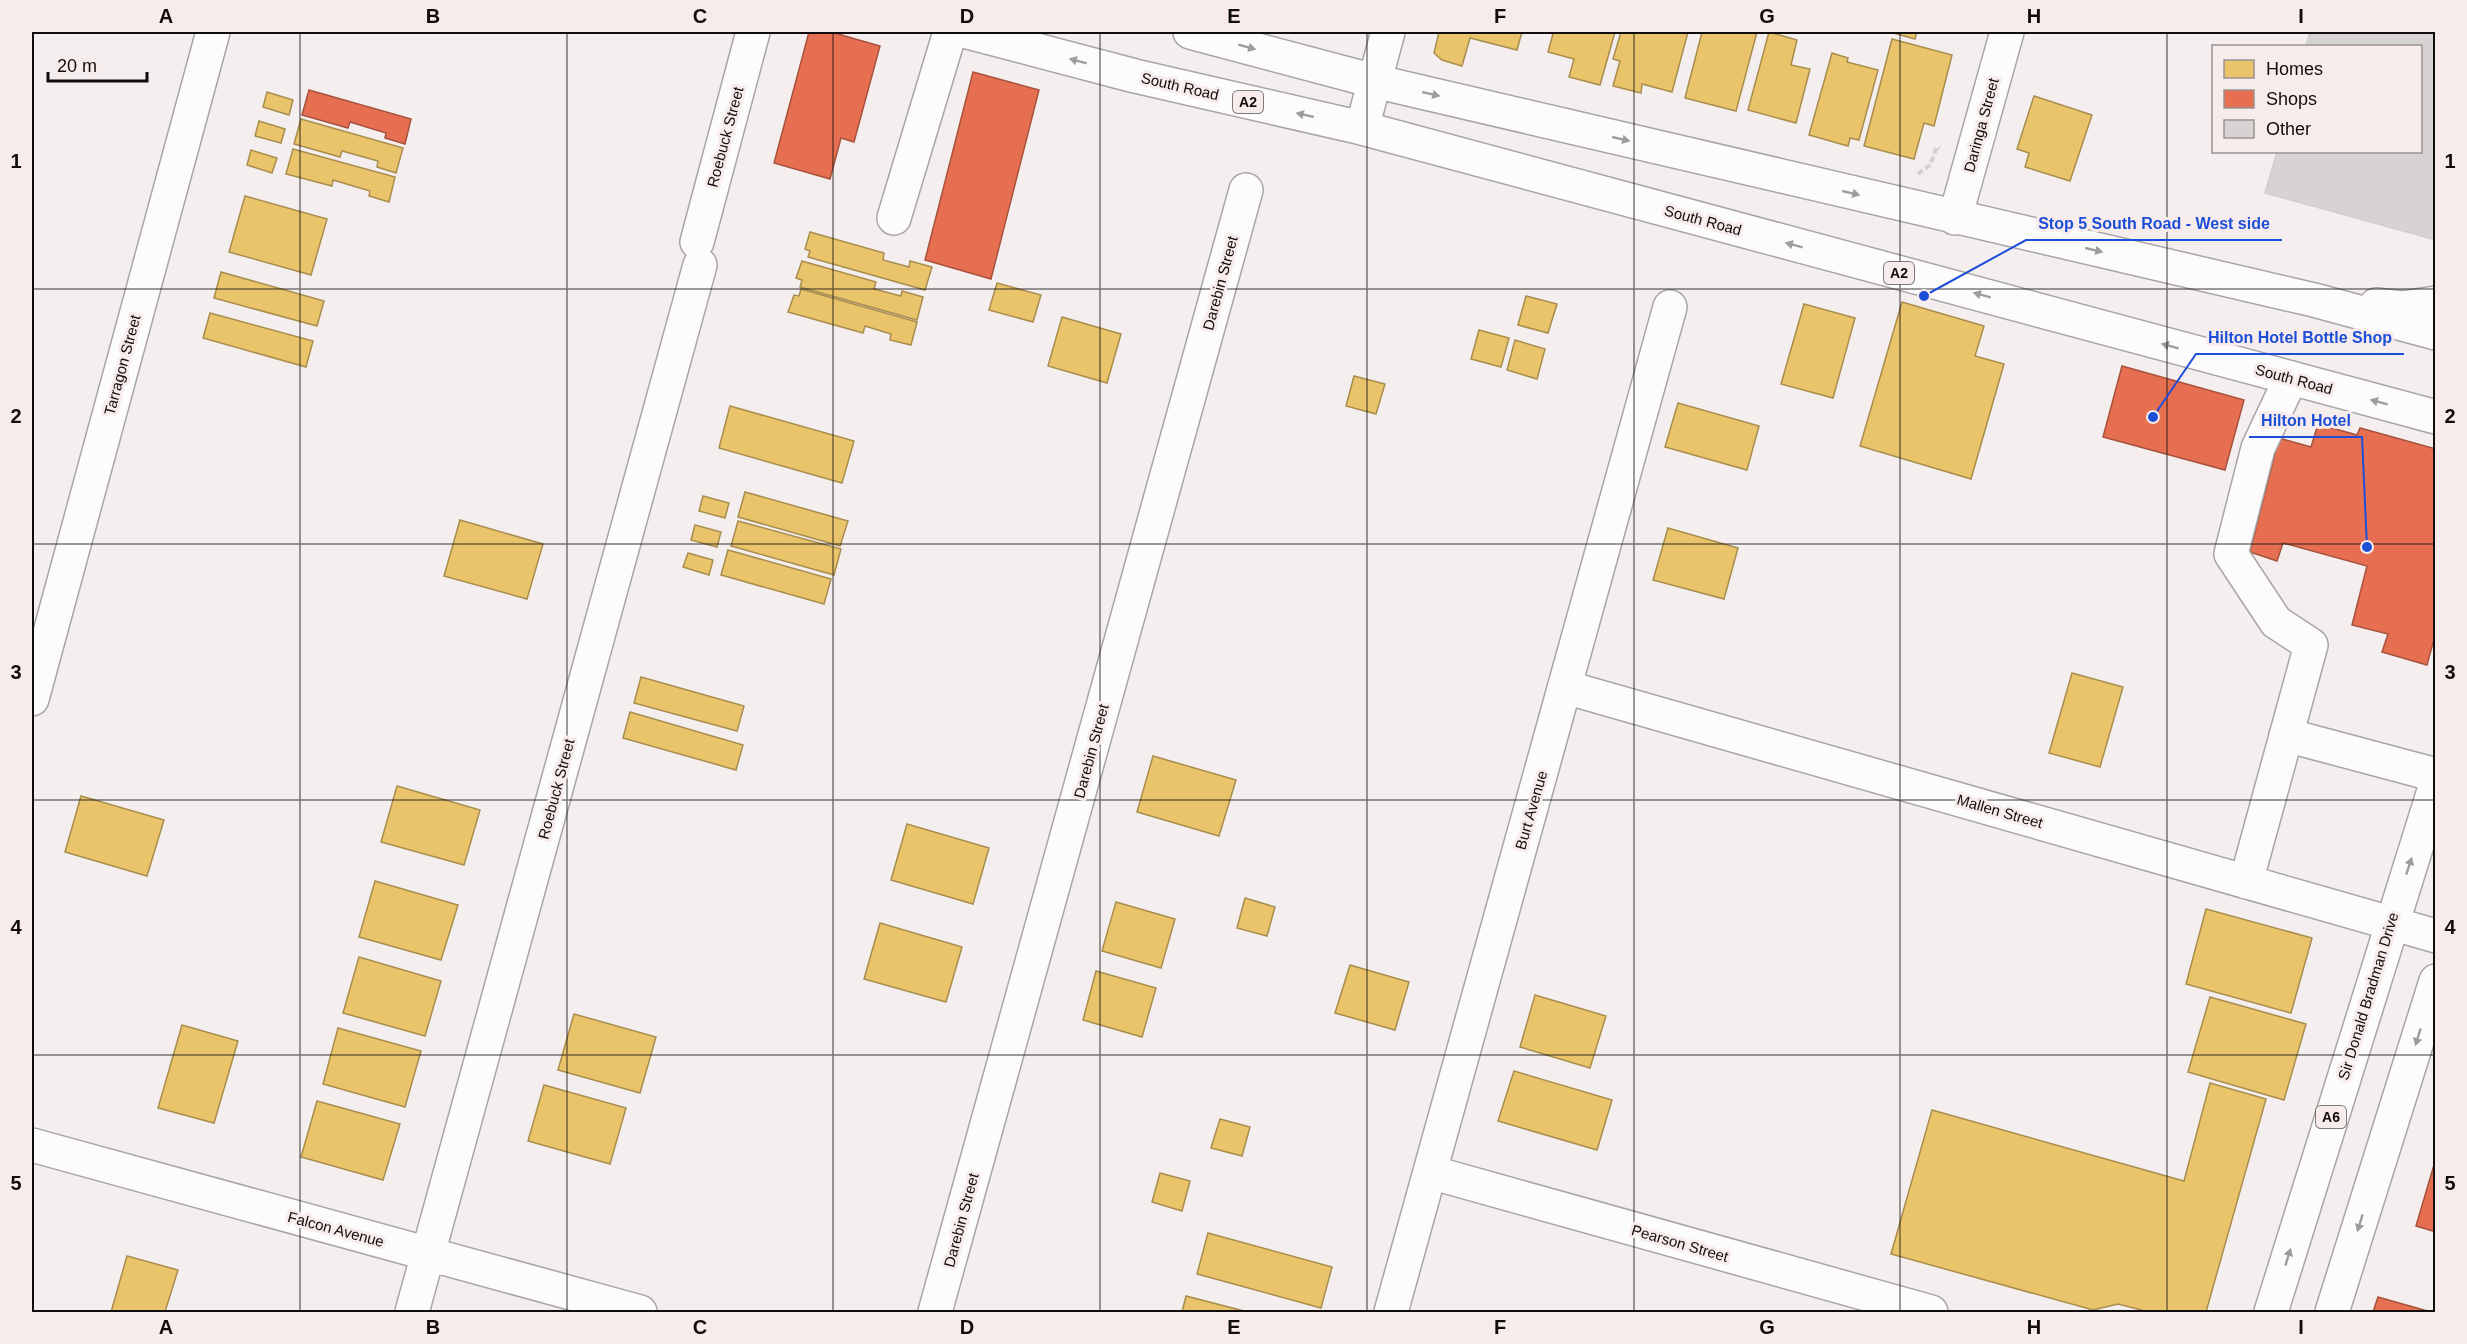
<svg xmlns="http://www.w3.org/2000/svg" width="2467" height="1344" font-family="Arial,sans-serif">
	<style>
		.homes { fill: #e9c46a; stroke: #a88d4e; stroke-width: 1.5 }
		.shops { fill: #e76f51; stroke: #a7523d; stroke-width: 1.5 }
		.building { fill: #d8d3d3; stroke: #d2cece; stroke-width: 1.5 }
		.lines { fill: none; stroke-linecap: round; stroke-linejoin: round }
		.minor-casing { stroke: #a9a5a5; stroke-width: 36 }
		.major-casing { stroke: #a9a5a5; stroke-width: 36 }
		.highway-casing { stroke: #a9a5a5; stroke-width: 36 }
		.path { stroke: #d2d0d0; stroke-width: 4; stroke-dasharray: 6 3; stroke-linecap: butt }
		.minor { stroke: #fdfcfc; stroke-width: 33 }
		.major { stroke: #fdfcfc; stroke-width: 33 }
		.highway { stroke: #fdfcfc; stroke-width: 33 }
		.oneway { fill: #9f9c9c }
		.grid { fill: none; stroke: #110d0d; stroke-width: 1.5; stroke-opacity: 0.55 }
		.labels { text-anchor: middle; dominant-baseline: central; stroke-width: 6; stroke-linejoin: round; paint-order: stroke }
		.shield { fill: #f7eceb; stroke: #565050; stroke-width: 1.5 }
		.shield-label { font-size: 14px; font-weight: bold; fill: #110d0d }
		.street-label { font-size: 15px; fill: #110d0d; stroke: #f7eceb }
		.leader { fill: none; stroke: #1d4ed8; stroke-width: 2 }
		.callout-dot { fill: #1d4ed8; stroke: #f7eceb; stroke-width: 2 }
		.callout-label { font-size: 16px; text-anchor: middle; font-weight: bold; fill: #1d4ed8; stroke: #f7eceb; stroke-width: 6; stroke-linejoin: round; paint-order: stroke }
		.neatline { fill: none; stroke: #110d0d; stroke-width: 2 }
		.grid-label { font-size: 20px; text-anchor: middle; font-weight: bold; fill: #110d0d }
	</style>
	<rect width="100%" height="100%" fill="#f4eeee"/>
	<path class="homes" d="M1439,32H1522L1517,50L1470,38L1462,66L1442,60L1434,53Z
		M1546,32H1615L1600,85L1569,77L1574,59L1548,52L1553,34Z
		M1621,32H1688L1672,92L1642,84L1641,93L1613,86L1620,61L1613,59Z
		M1702,32H1757L1736,111L1685,98Z
		M1769,32L1797,40L1791,65L1810,69L1796,123L1748,110Z
		M1890,32H1917L1915,39Z
		M1892,39L1952,55L1934,126L1924,123L1914,159L1864,146Z
		M1832,53L1848,58L1847,62L1878,70L1859,140L1850,138L1848,146L1809,135Z
		M267,92L293,100L289,115L263,107Z
		M2034,96L2092,115L2070,181L2025,167L2029,153L2017,149Z
		M301,119L403,148L396,173L377,167L378,161L342,151L340,157L294,144Z
		M259,121L285,129L281,143L255,136Z
		M293,149L395,177L389,202L369,196L370,191L333,180L332,186L286,174Z
		M251,150L277,158L272,173L247,165Z
		M245,196L327,219L311,275L229,252Z
		M810,232L884,253L883,260L909,267L910,261L932,267L925,290L808,257L810,251L805,249Z
		M802,261L876,282L874,289L901,296L902,291L923,297L917,320L800,287L802,280L796,278Z
		M221,272L324,301L317,326L214,298Z
		M997,283L1041,295L1033,322L989,310Z
		M801,289L917,322L911,345L890,340L891,334L865,326L863,333L788,312L794,295L799,296Z
		M1526,296L1557,304L1548,333L1518,325Z
		M1902,302L1984,326L1975,356L2004,364L1971,479L1860,446Z
		M1804,304L1855,318L1833,398L1781,384Z
		M210,313L313,341L306,367L203,338Z
		M1062,317L1121,334L1107,383L1048,366Z
		M1479,330L1509,338L1501,367L1471,359Z
		M1515,340L1545,349L1537,379L1507,370Z
		M1354,376L1385,384L1376,414L1346,406Z
		M1678,403L1759,426L1747,470L1665,447Z
		M730,406L854,441L842,483L719,448Z
		M745,492L848,521L840,546L738,517Z
		M703,496L729,503L725,518L699,511Z
		M460,520L543,544L527,599L444,576Z
		M738,521L841,549L834,575L731,546Z
		M695,525L721,532L717,547L691,540Z
		M1668,528L1738,548L1724,599L1653,580Z
		M728,550L831,579L824,604L721,575Z
		M688,553L713,560L709,575L683,567Z
		M2072,673L2123,687L2100,767L2049,753Z
		M641,677L744,706L737,731L634,703Z
		M630,712L743,745L736,770L623,738Z
		M1153,756L1236,780L1219,836L1137,812Z
		M397,786L480,810L464,865L381,842Z
		M81,796L164,820L147,876L65,852Z
		M907,824L989,848L973,904L891,880Z
		M375,881L458,905L441,960L359,937Z
		M1245,898L1275,907L1267,936L1237,928Z
		M1116,902L1175,919L1161,968L1102,951Z
		M2206,909L2312,938L2291,1013L2186,984Z
		M880,923L962,947L946,1002L864,979Z
		M359,957L441,981L425,1036L343,1013Z
		M1350,965L1409,982L1395,1030L1335,1013Z
		M1096,971L1156,988L1142,1037L1083,1020Z
		M1535,995L1606,1016L1590,1068L1520,1047Z
		M2210,997L2306,1024L2284,1100L2188,1072Z
		M574,1014L656,1037L640,1093L558,1070Z
		M182,1025L238,1041L214,1123L158,1108Z
		M338,1028L421,1051L405,1107L323,1084Z
		M1514,1071L1612,1100L1597,1150L1498,1121Z
		M2210,1083L2266,1099L2206,1312H2149L2118,1304L2093,1310L1891,1254L1932,1110L2184,1181Z
		M544,1085L626,1108L610,1164L528,1141Z
		M317,1101L400,1124L383,1180L301,1157Z
		M1220,1119L1250,1127L1242,1156L1211,1148Z
		M1160,1173L1190,1181L1182,1211L1152,1202Z
		M1208,1233L1332,1267L1321,1308L1197,1274Z
		M127,1256L178,1270L165,1312H111Z
		M1186,1296L1248,1312H1182Z"/>
	<path class="shops" d="M809,32H831L880,46L854,142L841,138L830,179L774,163Z
		M973,72L1039,90L991,279L925,260Z
		M309,90L411,119L405,144L385,138L386,133L350,122L348,128L302,115Z
		M2122,366L2244,400L2225,470L2103,437Z
		M2318,424L2357,435L2360,428L2436,449V632L2427,665L2382,652L2388,634L2352,625L2367,566L2283,543L2277,561L2250,552L2279,438L2311,447Z
		M2436,1158V1232L2416,1226Z
		M2378,1297L2431,1312H2373Z"/>
	<path class="building" d="M2310,32H2436V240L2265,193L2277,152H2420V46H2306Z"/>
	<g class="lines">
		<defs>
			<path id="minor" d="M1362,128L1388,32
				M894,218L950,32
				M1955,218L2007,32
				M697,242L753,32
				M1565,687L2436,936
				M32,699L213,32
				M2286,735L2436,775
				M2246,882L2311,645L2276,622L2231,554L2258,448L2291,378
				M32,1145L640,1312
				M1430,1172L1931,1312
				M412,1312L700,265
				M935,1312L1246,190
				M1391,1312L1670,307"/>
			<path id="major" d="M2271,1312L2436,784
				M2332,1312L2436,981"/>
			<path id="highway" d="M968,32L1135,76L1362,128L2436,417
				M1190,32L1374,81L2314,300L2436,333
				M2376,305L2402,308L2436,303"/>
		</defs>
		<use href="#minor" class="minor-casing"/>
		<use href="#major" class="major-casing"/>
		<use href="#highway" class="highway-casing"/>
		<path class="path" d="M1918,174L1930,165L1937,147L1940,148"/>
		<use href="#minor" class="minor"/>
		<use href="#major" class="major"/>
		<use href="#highway" class="highway"/>
	</g>
	<defs><path id="oneway-solid" d="M-6-.8H1V-3.2L6.5 0L1 3.2V.8H-6Z" transform="scale(1.5)"/></defs>
	<g class="oneway">
		<use href="#oneway-solid" transform="translate(1247 47) rotate(15)"/>
		<use href="#oneway-solid" transform="translate(1078 61) rotate(-165)"/>
		<use href="#oneway-solid" transform="translate(1431 94) rotate(13)"/>
		<use href="#oneway-solid" transform="translate(1305 115) rotate(-167)"/>
		<use href="#oneway-solid" transform="translate(1621 139) rotate(13)"/>
		<use href="#oneway-solid" transform="translate(1851 193) rotate(13)"/>
		<use href="#oneway-solid" transform="translate(1794 245) rotate(-165)"/>
		<use href="#oneway-solid" transform="translate(2094 250) rotate(13)"/>
		<use href="#oneway-solid" transform="translate(1982 295) rotate(-165)"/>
		<use href="#oneway-solid" transform="translate(2170 346) rotate(-165)"/>
		<use href="#oneway-solid" transform="translate(2379 402) rotate(-165)"/>
		<use href="#oneway-solid" transform="translate(2409 866) rotate(-72)"/>
		<use href="#oneway-solid" transform="translate(2418 1037) rotate(107)"/>
		<use href="#oneway-solid" transform="translate(2360 1223) rotate(107)"/>
		<use href="#oneway-solid" transform="translate(2288 1257) rotate(-73)"/>
	</g>
	<path class="grid" d="M300,32V1312M567,32V1312M833,32V1312M1100,32V1312M1367,32V1312M1634,32V1312M1900,32V1312M2167,32V1312M32,289H2436M32,544H2436M32,800H2436M32,1055H2436"/>
	<g class="labels">
		<g class="shield">
			<rect x="1233" y="91" width="30" height="22" rx="4.5"/>
			<rect x="1884" y="262" width="30" height="22" rx="4.5"/>
			<rect x="2316" y="1106" width="30" height="22" rx="4.5"/>
		</g>
		<g class="shield-label">
			<text x="1248" y="102">A2</text>
			<text x="1899" y="273">A2</text>
			<text x="2331" y="1117">A6</text>
		</g>
		<g class="street-label">
			<text transform="translate(1180 86) rotate(13)">South Road</text>
			<text transform="translate(1981 125) rotate(-75)">Daringa Street</text>
			<text transform="translate(725 137) rotate(-75)">Roebuck Street</text>
			<text transform="translate(1703 220) rotate(15)">South Road</text>
			<text transform="translate(1220 283) rotate(-75)">Darebin Street</text>
			<text transform="translate(122 365) rotate(-75)">Tarragon Street</text>
			<text transform="translate(2294 379) rotate(15)">South Road</text>
			<text transform="translate(1091 751) rotate(-75)">Darebin Street</text>
			<text transform="translate(556 789) rotate(-75)">Roebuck Street</text>
			<text transform="translate(1531 810) rotate(-74)">Burt Avenue</text>
			<text transform="translate(2000 811) rotate(16)">Mallen Street</text>
			<text transform="translate(2368 996) rotate(-73)">Sir Donald Bradman Drive</text>
			<text transform="translate(961 1220) rotate(-75)">Darebin Street</text>
			<text transform="translate(336 1229) rotate(15)">Falcon Avenue</text>
			<text transform="translate(1680 1243) rotate(16)">Pearson Street</text>
		</g>
	</g>
	<path class="leader" d="M1924 296L2026 240H2282M2153 417L2196 354H2404M2367 547L2362 437H2249"/>
	<g class="callout-dot">
		<circle cx="1924" cy="296" r="6"/>
		<circle cx="2153" cy="417" r="6"/>
		<circle cx="2367" cy="547" r="6"/>
	</g>
	<g class="callout-label">
		<text x="2154" y="229">Stop 5 South Road - West side</text>
		<text x="2300" y="343">Hilton Hotel Bottle Shop</text>
		<text x="2306" y="426">Hilton Hotel</text>
	</g>
	<rect width="2467" height="1344" fill="none" stroke="#f7eceb" stroke-width="66"/>
	<rect x="2212" y="45" width="210" height="108" fill="#f7eceb" stroke="#9b9392" stroke-width="1.5"/>
	<rect x="2224" y="60" width="30" height="18" fill="#e9c46a" stroke="#9b9392" stroke-width="1.5"/>
	<text x="2266" y="75" font-size="18" fill="#110d0d">Homes</text>
	<rect x="2224" y="90" width="30" height="18" fill="#e76f51" stroke="#9b9392" stroke-width="1.5"/>
	<text x="2266" y="105" font-size="18" fill="#110d0d">Shops</text>
	<rect x="2224" y="120" width="30" height="18" fill="#d8d3d3" stroke="#9b9392" stroke-width="1.5"/>
	<text x="2266" y="135" font-size="18" fill="#110d0d">Other</text>
	<path d="M48 72v9h99v-9" fill="none" stroke="#110d0d" stroke-width="3"/>
	<text x="57" y="72" font-size="18" fill="#110d0d" stroke="#f7eceb" stroke-width="4.5" paint-order="stroke">20 m</text>
	<rect x="33" y="33" width="2401" height="1278" class="neatline"/>
	<g class="grid-label">
		<text x="166" y="23">A</text>
		<text x="433" y="23">B</text>
		<text x="700" y="23">C</text>
		<text x="967" y="23">D</text>
		<text x="1234" y="23">E</text>
		<text x="1500" y="23">F</text>
		<text x="1767" y="23">G</text>
		<text x="2034" y="23">H</text>
		<text x="2301" y="23">I</text>
		<text x="16" y="168">1</text>
		<text x="2450" y="168">1</text>
		<text x="16" y="423">2</text>
		<text x="2450" y="423">2</text>
		<text x="16" y="679">3</text>
		<text x="2450" y="679">3</text>
		<text x="16" y="934">4</text>
		<text x="2450" y="934">4</text>
		<text x="16" y="1190">5</text>
		<text x="2450" y="1190">5</text>
		<text x="166" y="1334">A</text>
		<text x="433" y="1334">B</text>
		<text x="700" y="1334">C</text>
		<text x="967" y="1334">D</text>
		<text x="1234" y="1334">E</text>
		<text x="1500" y="1334">F</text>
		<text x="1767" y="1334">G</text>
		<text x="2034" y="1334">H</text>
		<text x="2301" y="1334">I</text>
	</g>
</svg>
